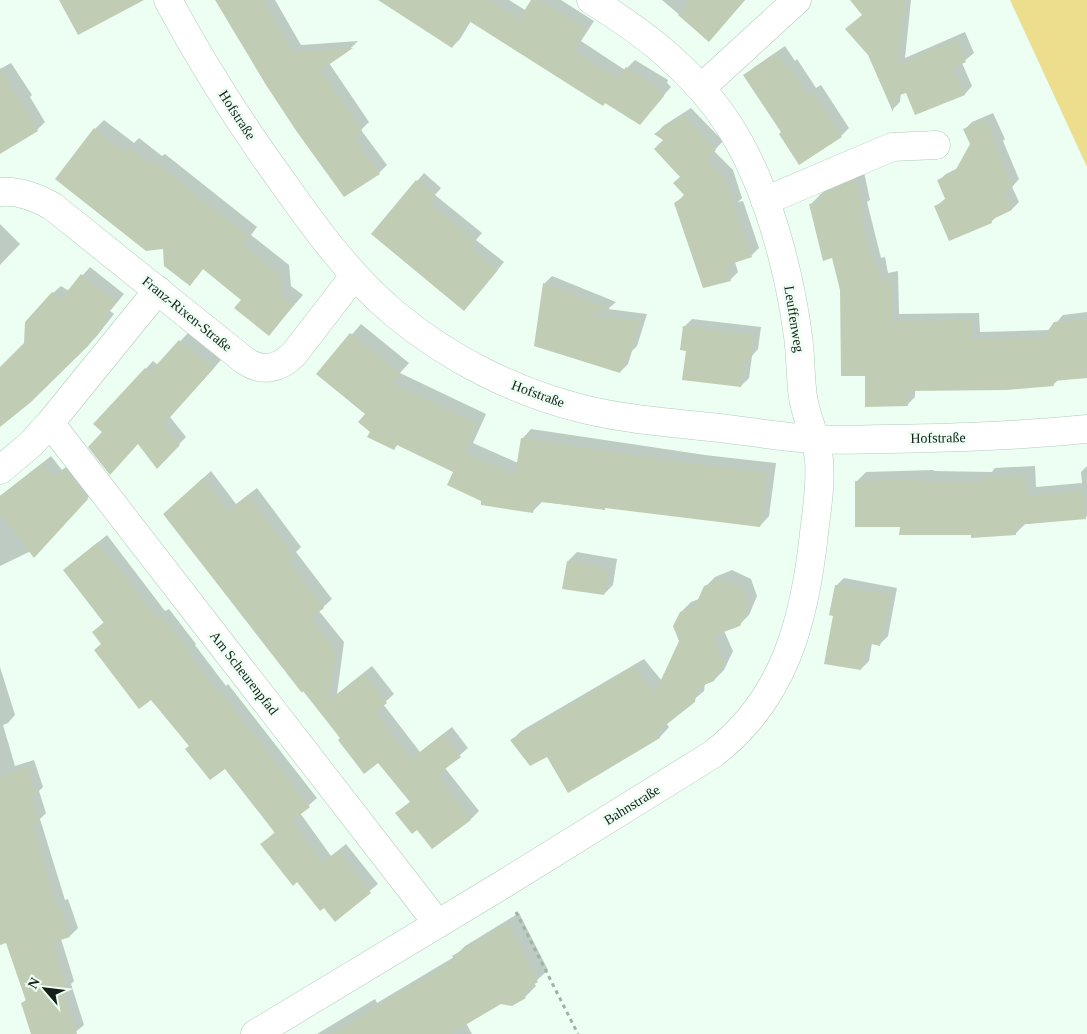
<svg xmlns="http://www.w3.org/2000/svg" width="1087" height="1034" font-family="Georgia,serif">
	<style>
		.green { fill: #ecde8c }
		.shadow { fill: #0003 }
		.building { fill: #c0cdb4 }
		.lines { fill: none; stroke-linecap: round; stroke-linejoin: round }
		.street-casing { stroke: #afcbba; stroke-width: 29 }
		.path { stroke: #a3b2a9; stroke-width: 3; stroke-dasharray: 4 4; stroke-linecap: butt }
		.street { stroke: #fff; stroke-width: 28 }
		.labels { text-anchor: middle; dominant-baseline: central; stroke-width: 5; stroke-linejoin: round; paint-order: stroke }
		.street-label { font-size: 14px; fill: #151f19; stroke: #edfef3 }
	</style>
	<rect width="100%" height="100%" fill="#edfef3"/>
	<path class="green" d="M1010,0H1087V167Z"/>
	<path class="shadow" d="M216,0H275L301,45L358,41L352,47L329,63L369,122L361,130L387,165L379,173Z
		M401,0H509L525,10L532,0H561L594,21L581,41L625,70L635,60L668,80L667,83L671,87L647,115L471,21L460,39L452,47Z
		M662,0H745L709,40Z
		M851,0H911L905,58L965,32L974,53L962,63L972,86L965,94L916,114L906,91L901,93L900,102L893,109L870,54L863,14Z
		M785,46L795,61L797,59L816,88L821,85L849,128L841,136L782,132L745,75L753,68Z
		M11,63L32,95L30,97L45,122L37,130L0,152V69Z
		M691,108L723,141L714,151L733,170L742,198L738,202L743,201L759,248L751,256L735,262L738,272L730,280L676,203L685,194L682,176L665,140L656,134L663,126Z
		M993,113L1005,139L1003,141L1019,179L1012,187L1019,202L1012,209L998,215L991,222L935,207L946,198L939,180L946,174L958,168L971,144L965,129L972,122Z
		M104,120L134,143L139,138L162,156L165,154L257,227L251,235L289,265L291,286L303,295L269,334L243,299L204,268L190,284L164,247L95,129Z
		M864,172L870,200L867,202L881,258L885,257L888,273L898,271L899,314L979,313L980,332L1050,330L1063,315L1087,312V377L1058,380L1054,384L915,390V397L907,405L866,374L833,257L811,204L828,187Z
		M424,173L441,188L435,195L482,233L476,240L504,262L471,302L373,234Z
		M0,224L20,244L0,265Z
		M90,267L124,294L110,311L114,314L96,337L31,401L0,426V369L26,344L53,293L61,286L69,291Z
		M552,276L616,302L608,309L647,314L637,346L632,351L628,364L620,372L544,284Z
		M692,319L761,327L758,349L752,356L749,378L741,386L687,350L684,327Z
		M361,324L409,363L400,373L486,414L473,443L518,463L522,439L531,429L705,455L776,463L769,516L760,526L606,507L604,509L542,502L533,511L483,500L454,471L398,444L394,448L372,432L367,414L318,374Z
		M188,333L221,360L170,417L186,437L157,467L139,443L103,432L95,424L153,361L158,365Z
		M51,456L62,470L74,461L95,490L42,548L31,551L0,566V496Z
		M1035,466L1036,487L1082,483L1081,472L1087,466V516L1085,518L1025,524L1015,534H972L901,526L856,482L866,472L933,470L934,471L992,472L995,468Z
		M211,471L236,504L257,488L301,547L296,552L332,599L319,611L344,642L337,694L372,666L394,694L383,704L420,752L452,727L468,748L445,768L479,811L471,819L432,848L418,829L397,813L411,801L379,762L341,738L173,506Z
		M107,535L165,611L169,609L196,644L195,645L226,686L228,684L317,798L300,813L331,856L346,844L378,884L335,920L324,906L262,844L275,832L225,767L190,746L152,698L93,632L104,622L64,570Z
		M577,552L617,559L613,585L604,594L568,561Z
		M732,570L751,579L757,596L749,615L739,625L724,631L733,651L724,670L714,680L705,683L704,691L666,723L669,727L660,737L569,791L547,755L512,740L521,731L644,659L662,681L681,641V612L691,602L699,599L705,587L715,577Z
		M844,578L897,588L888,636L880,644L872,643L869,661L861,669L834,615L836,586Z
		M0,667L15,715L8,723L3,725L15,766L34,760L43,787L39,791L46,813L40,819L65,900L68,899L78,928L70,936L61,939L74,981L71,984L84,1025L73,1034H32L22,1003L27,999L7,942L0,940Z
		M519,913L548,970L534,983L536,986L525,997L500,1002L466,1023L472,1034H317L375,999L377,1003L454,957L465,946Z"/>
	<path class="building" d="M59,0H144L78,35Z
		M215,0H263L293,52L353,48L321,70L362,131L354,137L380,174L344,197L297,132L266,85Z
		M378,0H489L519,19L531,0H541L587,29L574,50L618,79L626,67L661,89L659,91L664,96L640,125L605,103L603,106L469,21L452,48Z
		M690,0H745L709,42L678,15Z
		M850,0H904L898,65L957,39L966,62L953,68L965,95L915,115L906,93L894,97L893,112L868,55L845,29L862,15Z
		M777,53L786,68L789,66L808,95L813,92L842,137L799,165L779,134L781,132L743,75Z
		M0,68L38,131L0,154Z
		M682,115L716,150L707,159L725,178L735,207L733,208H735L752,257L725,266L731,281L703,288L674,203L685,196L673,183L680,177L654,149L663,140L654,134Z
		M986,119L998,147L996,148L1013,187L1004,191L1012,210L991,220L992,223L949,241L934,206L946,201L937,180L954,173L970,144L963,129Z
		M94,128L124,152L129,147L152,165L155,162L249,237L243,245L280,274L282,296L294,305L269,336L234,308L241,300L203,269L190,286L164,266L163,249L146,251L55,179Z
		M856,179L863,209H859L873,265L877,264L881,280L891,278L892,321L972,320V339L1047,338V332L1054,322L1087,319V378L1053,381L1054,386L1006,390L907,391L908,406L865,407V376H841L840,290L832,258L823,261L809,204L823,201L819,195Z
		M416,180L435,196L429,203L475,241L470,247L498,270L464,311L371,234Z
		M81,274L117,302L103,319L107,322L88,346L31,402L0,427V367L24,343L25,322L52,292L61,299Z
		M543,283L610,309L588,315L640,321L630,355L626,358L620,373L534,346Z
		M683,326L753,335L751,359L745,358L741,387L682,380L686,351L680,350Z
		M350,333L400,373L392,383L478,424L464,452L515,475L521,438L695,464L767,472L760,527L605,508V510L535,501L533,513L481,505V501L447,485L453,472L397,445L394,450L367,437L370,432L358,422L365,414L316,374Z
		M179,340L214,368L163,425L180,445L157,469L138,444L110,475L88,447L102,432L93,424L145,368L150,372Z
		M43,463L54,477L65,468L88,499L34,558L0,514V496Z
		M1025,475L1027,496L1084,491L1086,519L1015,525L1016,535L971,538V535H899L900,527H855V481L924,479V481H984V478Z
		M203,478L228,511L248,495L294,556L288,561L324,608L311,618L336,651L329,700L364,674L387,703L375,712L411,759L443,734L461,757L437,775L471,820L432,849L417,830L412,834L395,813L410,802L378,763L364,774L338,740L340,738L303,691L302,693L163,514Z
		M98,542L157,618L161,615L190,652L188,653L218,693L220,691L310,807L292,821L323,862L338,851L371,893L335,922L324,908L320,911L297,882L293,886L260,844L275,833L225,769L210,780L185,749L189,746L151,700L139,709L94,650L101,644L92,632L104,623L63,570Z
		M567,561L609,568L604,595L562,589Z
		M722,579L742,588L749,606L740,626L713,636L724,662L714,681L697,688L695,702L657,732L660,738L568,793L547,757L530,766L510,740L634,667L655,693L679,641L673,626L680,612L695,606L704,586Z
		M835,585L890,595L880,646L867,643L861,670L824,664L833,616L829,615Z
		M27,767L36,796L31,798L39,822L32,824L57,907L61,906L70,937L54,942L55,945L53,946L67,990L63,991L77,1034H31L21,1003L26,1001L6,943L0,945V776Z
		M508,923L538,982L522,992L526,998L512,1006L501,1004L450,1034H331L455,960L452,956Z"/>
	<g class="lines">
		<defs>
			<path id="street" d="M168,0C202,64 241,125 284,184C317,231 351,277 395,314C449,359 515,392 583,409C628,420 675,423 720,428C752,432 783,437 814,439C838,441 863,439 887,439C954,438 1020,436 1087,429
				M701,88L797,0
				M0,192C19,190 36,197 52,206L244,360C262,373 279,369 294,354L354,276
				M765,201L892,147L936,145
				M158,290L50,423L438,924
				M0,470L31,444L50,423
				M255,1034L502,885L713,754C785,699 805,619 814,533C817,509 821,484 819,460C817,438 806,418 803,397C800,377 801,357 798,336C789,269 767,185 730,127C695,72 646,34 591,0"/>
		</defs>
		<use href="#street" class="street-casing"/>
		<path class="path" d="M516,912L578,1034"/>
		<use href="#street" class="street"/>
	</g>
	<g class="labels">
		<g class="street-label">
			<text transform="translate(237 115) rotate(57)">Hofstraße</text>
			<text transform="translate(187 314) rotate(39)">Franz-Rixen-Straße</text>
			<text transform="translate(794 319) rotate(81)">Leuffenweg</text>
			<text transform="translate(538 394) rotate(20)">Hofstraße</text>
			<text transform="translate(938 438) rotate(-1)">Hofstraße</text>
			<text transform="translate(244 673) rotate(52)">Am Scheurenpfad</text>
			<text transform="translate(632 805) rotate(-32)">Bahnstraße</text>
		</g>
	</g>
	<g transform="translate(45 989) rotate(298)" stroke="#edfef3" stroke-width="4" paint-order="stroke">
	<path d="M0-4L9 19L0 12L-9 19Z" fill="#151f19"/>
	<text y="-8" font-size="14" font-weight="bold" text-anchor="middle" fill="#151f19">N</text>
	</g>
</svg>
